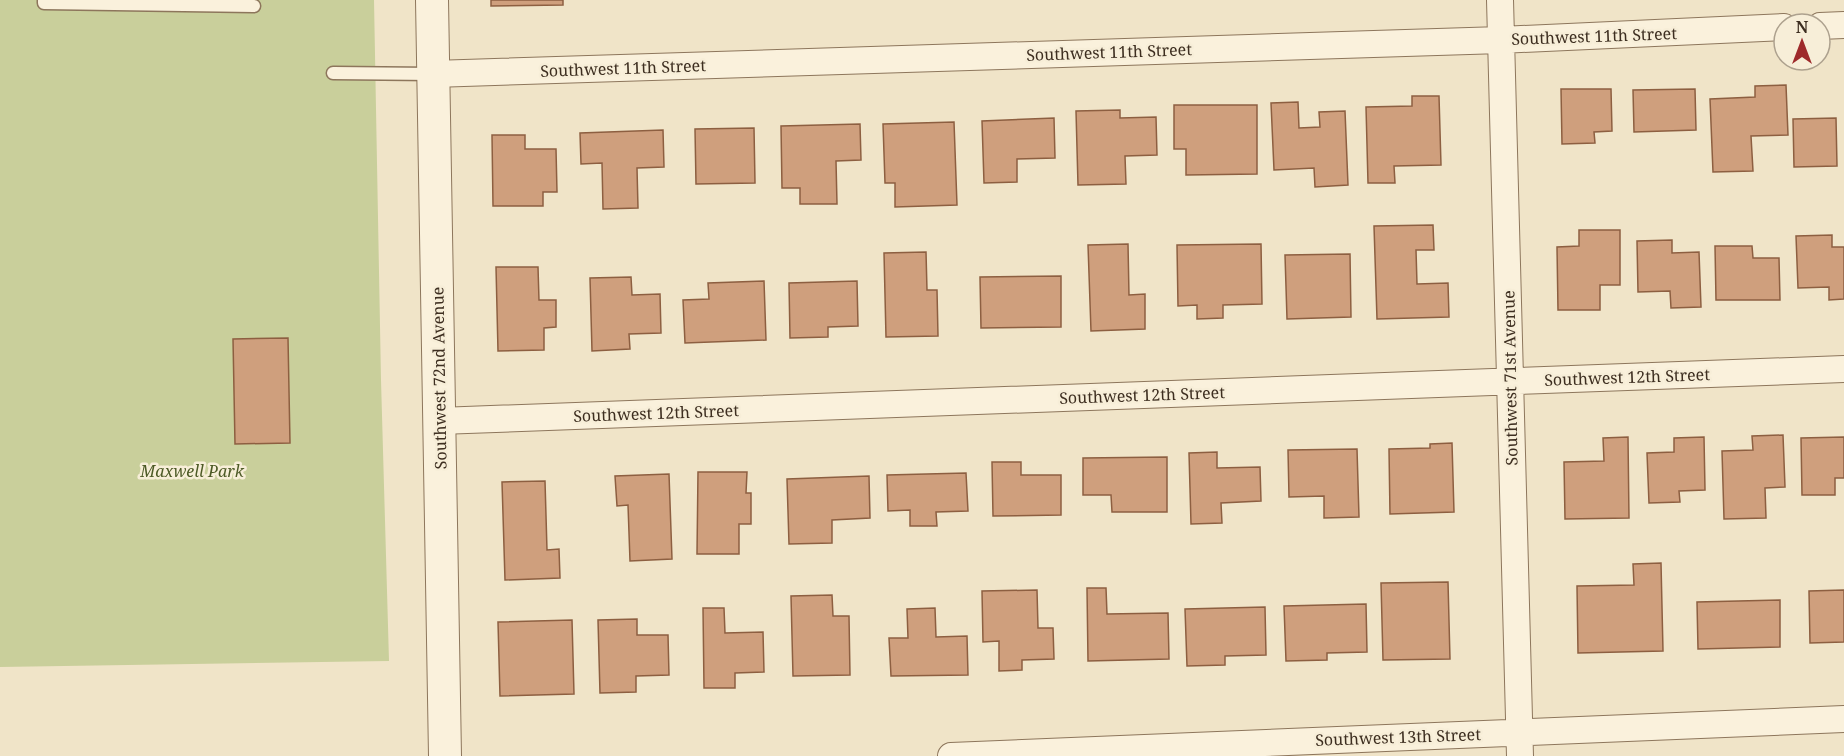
<svg xmlns="http://www.w3.org/2000/svg" width="1844" height="756" font-family="'Noto Serif',serif">
	<style>
		.green { fill: #c9cf9b }
		.building { fill: #cf9f7d; stroke: #8d5f41; stroke-width: 1.5 }
		.lines { fill: none; stroke-linecap: round; stroke-linejoin: round }
		.service-casing { stroke: #8d765c; stroke-width: 15 }
		.minor-casing { stroke: #8d765c; stroke-width: 28 }
		.tertiary-casing { stroke: #8d765c; stroke-width: 34 }
		.service { stroke: #faf1dc; stroke-width: 12 }
		.minor { stroke: #faf1dc; stroke-width: 26 }
		.tertiary { stroke: #faf1dc; stroke-width: 32 }
		.labels { text-anchor: middle; dominant-baseline: central; stroke-width: 5; stroke-linejoin: round; paint-order: stroke }
		.street-label { font-size: 16px; fill: #3d2e20; stroke: #f7eed8 }
		.park-label { font-size: 16px; font-style: italic; fill: #4d5a26; stroke: #f7eed8 }
	</style>
	<rect width="100%" height="100%" fill="#f0e4c8"/>
	<path class="green" d="M0,0H374L381,380L389,661L0,667Z"/>
	<path class="building" d="M491,0H563V5L491,6Z
		M1786,85L1788,135L1751,136L1753,171L1713,172L1710,99L1755,97V86Z
		M1561,89H1611L1612,131L1594,132L1595,143L1562,144Z
		M1695,89L1696,130L1634,132L1633,90Z
		M1412,96H1439L1441,165L1394,166L1395,183H1368L1366,107L1412,106Z
		M1298,102L1299,128L1320,127L1319,112L1345,111L1348,185L1315,187L1314,168L1274,170L1271,103Z
		M1174,105H1257V174L1186,175V149H1174Z
		M1120,110V118L1156,117L1157,155L1125,156L1126,184L1078,185L1076,111Z
		M1054,118L1055,158L1017,159V182L984,183L982,121Z
		M1836,118L1837,166L1794,167L1793,119Z
		M954,122L957,205L895,207V183H885L883,124Z
		M860,124L861,160L836,161L837,204H800V188H782L781,126Z
		M754,128L755,183L696,184L695,129Z
		M663,130L664,167L637,168L638,208L603,209L602,163L581,164L580,133Z
		M492,135H525V149H556L557,192H543V206H493Z
		M1433,225L1434,250H1416L1417,284L1448,283L1449,317L1377,319L1374,226Z
		M1579,230H1620V285H1600V310H1558L1557,247L1579,246Z
		M1832,235V247H1844V299L1829,300V287L1798,288L1796,236Z
		M1672,240V253L1699,252L1701,307L1671,308L1670,291L1638,292L1637,241Z
		M1128,244L1129,295L1145,294V329L1091,331L1088,245Z
		M1261,244L1262,304L1223,305V318L1197,319V305L1178,306L1177,245Z
		M1715,246H1752L1753,258H1779L1780,300H1716Z
		M926,252L927,290H937L938,336L886,337L884,253Z
		M1350,254L1351,317L1287,319L1285,255Z
		M496,267H538L539,300H556V327L544,328V350L498,351Z
		M1061,276V327L981,328L980,277Z
		M631,277L632,295L660,294L661,333L629,334L630,349L592,351L590,278Z
		M764,281L766,340L685,343L683,300L709,299L708,283Z
		M857,281L858,326L828,327V337L790,338L789,283Z
		M288,338L290,443L235,444L233,339Z
		M1783,435L1785,487L1765,488L1766,518L1724,519L1722,451L1753,450L1752,436Z
		M1628,437L1629,518L1565,519L1564,462L1604,461L1603,438Z
		M1704,437L1705,490L1679,491L1680,502L1649,503L1647,453L1674,452V438Z
		M1844,437V478H1835V495H1802L1801,438Z
		M1452,443L1454,512L1390,514L1389,449L1430,448V444Z
		M1357,449L1359,517L1324,518V496L1289,497L1288,450Z
		M1217,452V468L1260,467L1261,501L1221,503L1222,523L1191,524L1189,453Z
		M1167,457V512H1112L1111,495H1083V458Z
		M992,462H1021V475H1061V515L993,516Z
		M698,472H747L746,493H751V524H739V554H697Z
		M966,473L968,511L936,512L937,526H910V510L888,511L887,475Z
		M669,474L672,559L630,561L628,505L617,506L615,476Z
		M869,476L870,518L832,520V543L789,544L787,479Z
		M545,481L547,550L559,549L560,578L505,580L502,482Z
		M1661,563L1663,651L1578,653L1577,586L1634,585L1633,564Z
		M1448,582L1450,659L1383,660L1381,583Z
		M1087,588H1106L1107,614L1168,613L1169,659L1088,661Z
		M1037,590L1038,628H1053L1054,659L1022,660V670L999,671V641L983,642L982,591Z
		M1844,590V642L1810,643L1809,591Z
		M832,595L833,616H849L850,675L793,676L791,596Z
		M1780,600V647L1698,649L1697,602Z
		M1366,604L1367,652L1327,653V660L1286,661L1284,606Z
		M1265,607L1266,655L1225,656V665L1187,666L1185,609Z
		M703,608H724L725,633L763,632L764,672L735,673V688H704Z
		M935,608L936,637L967,636L968,675L891,676L889,638H908L907,609Z
		M637,619V635H668L669,675L636,676V692L600,693L598,620Z
		M572,620L574,694L500,696L498,622Z"/>
	<g class="lines">
		<defs>
			<path id="service" d="M44,0V3L254,6
				M333,73L433,74"/>
			<path id="minor" d="M1500,0L1520,756
				M1820,26L1844,25
				M433,74L1501,40L1784,27
				M439,421L1844,369
				M951,756L1844,719"/>
			<path id="tertiary" d="M432,0L445,756"/>
		</defs>
		<use href="#service" class="service-casing"/>
		<use href="#minor" class="minor-casing"/>
		<use href="#tertiary" class="tertiary-casing"/>
		<use href="#service" class="service"/>
		<use href="#minor" class="minor"/>
		<use href="#tertiary" class="tertiary"/>
	</g>
	<g class="labels">
		<g class="street-label">
			<text transform="translate(1594 36) rotate(-2)">Southwest 11th Street</text>
			<text transform="translate(1109 52) rotate(-2)">Southwest 11th Street</text>
			<text transform="translate(623 68) rotate(-2)">Southwest 11th Street</text>
			<text transform="translate(1627 377) rotate(-2)">Southwest 12th Street</text>
			<text transform="translate(439 378) rotate(-91)">Southwest 72nd Avenue</text>
			<text transform="translate(1510 378) rotate(-91)">Southwest 71st Avenue</text>
			<text transform="translate(1142 395) rotate(-2)">Southwest 12th Street</text>
			<text transform="translate(656 413) rotate(-2)">Southwest 12th Street</text>
			<text transform="translate(1398 737) rotate(-2)">Southwest 13th Street</text>
		</g>
		<g class="park-label">
			<text x="192" y="471">Maxwell Park</text>
		</g>
	</g>
	<g transform="translate(1802 42)"><circle r="28" fill="#f7eed8" stroke="#ada18e" stroke-width="1.5"/>
	<path d="M0-4.5L10 22L0 15L-10 22Z" fill="#9e2a2b"/>
	<text y="-9" font-size="16" font-weight="bold" text-anchor="middle" fill="#3d2e20">N</text>
	</g>
</svg>
